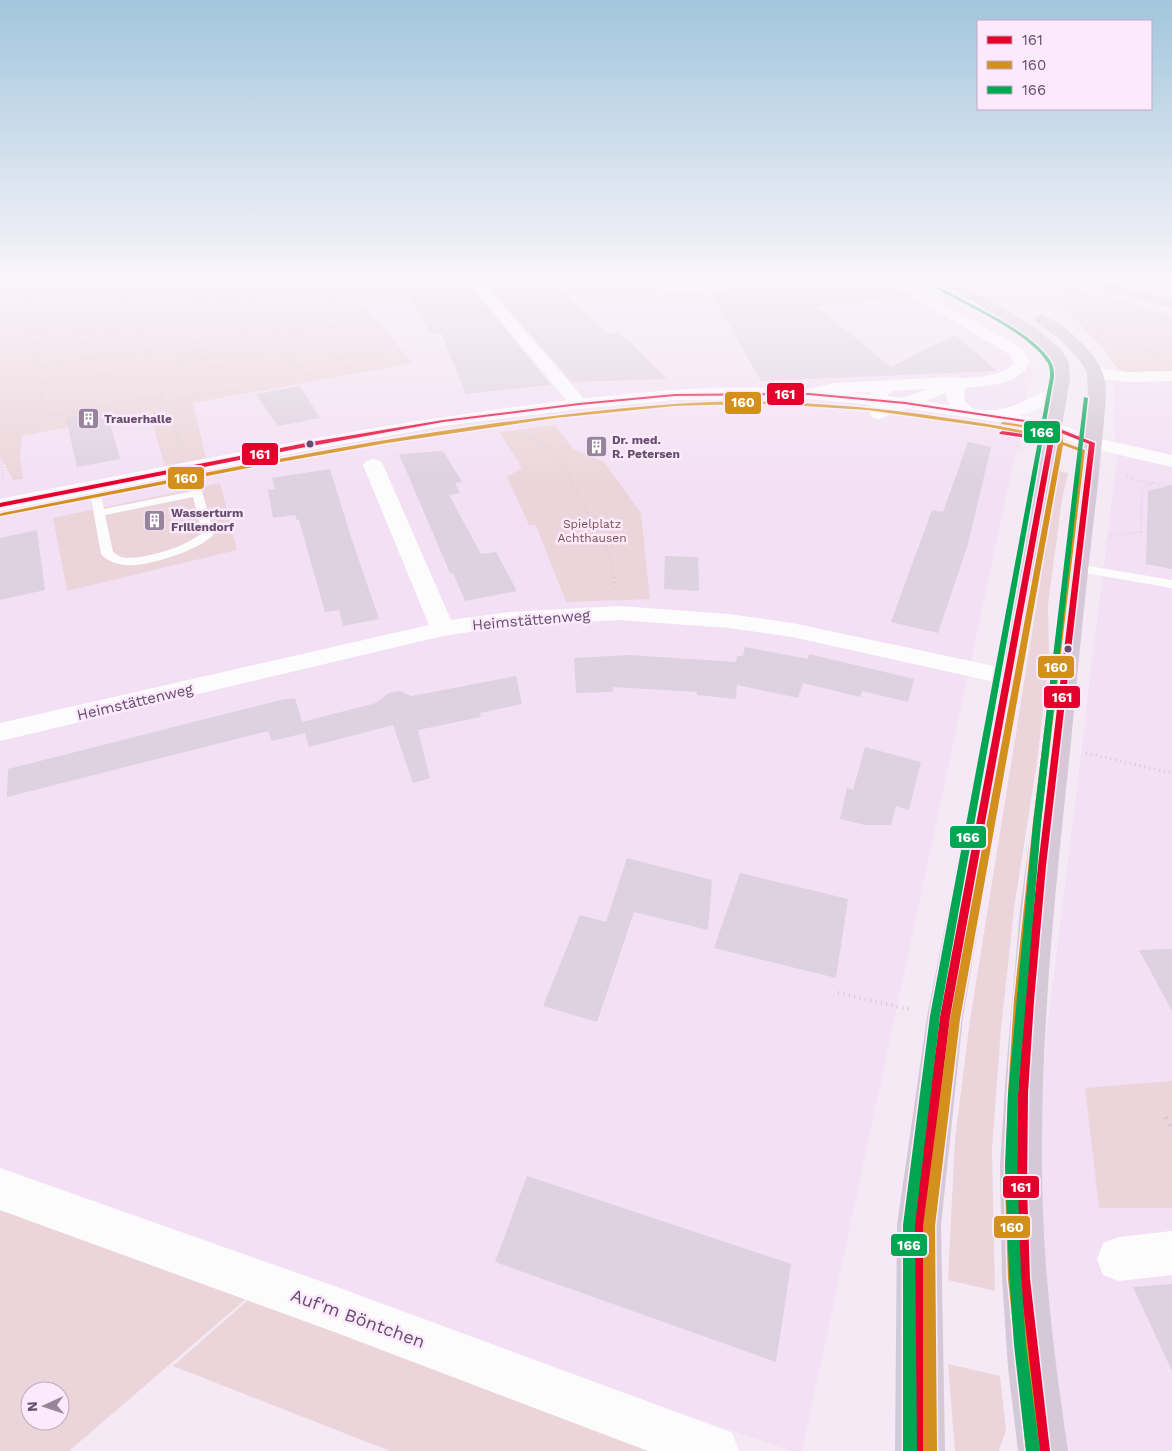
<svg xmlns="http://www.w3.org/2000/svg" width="1172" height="1451" font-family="'Work Sans',sans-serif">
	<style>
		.residential { fill: #f3e0f4; fill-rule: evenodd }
		.green { fill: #ebd5da; fill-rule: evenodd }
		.building { fill: #ded1e0 }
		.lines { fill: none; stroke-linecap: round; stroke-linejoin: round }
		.path-far4 { stroke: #d3cad5; stroke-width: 2; stroke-dasharray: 0.5 2; stroke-linecap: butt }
		.path-far3 { stroke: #d3cad5; stroke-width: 2.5; stroke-dasharray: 0.5 2.5; stroke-linecap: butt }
		.path-far2 { stroke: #d3cad5; stroke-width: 3; stroke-dasharray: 1 4; stroke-linecap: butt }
		.path-far1 { stroke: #d3cad5; stroke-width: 4; stroke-dasharray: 1 4.5; stroke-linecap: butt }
		.path { stroke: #d3cad5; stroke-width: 5; stroke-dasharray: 2 6; stroke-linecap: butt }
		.lane { fill: #fdfcfd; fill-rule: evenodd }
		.street { fill: #fdfcfd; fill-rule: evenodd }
		.secondary { fill: #fdfcfd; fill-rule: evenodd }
		.primary { fill: #d5c9d7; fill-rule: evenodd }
		.highway { fill: #d5cad9; fill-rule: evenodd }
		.bus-1-casing { stroke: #fce9fc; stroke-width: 3 }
		.bus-2-casing { stroke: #fce9fc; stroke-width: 3 }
		.bus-3-casing { stroke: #fce9fc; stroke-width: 3 }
		.bus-1 { fill: #e4002b; fill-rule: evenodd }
		.bus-2 { fill: #d3901c; fill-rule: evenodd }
		.bus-3 { fill: #00a651; fill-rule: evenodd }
		.bus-dot { fill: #664d6e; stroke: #fce9fc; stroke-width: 2 }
		.labels { text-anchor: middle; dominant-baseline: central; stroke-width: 5; stroke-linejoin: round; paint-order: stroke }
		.far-poi-label { font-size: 12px; font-weight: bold; fill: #664d6e; stroke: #fce9fc; text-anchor: start }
		.far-park-label { font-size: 12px; fill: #7d524d; stroke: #fce9fc }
		.street-label { font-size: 15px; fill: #664d6e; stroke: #fce9fc }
		.near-street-label { font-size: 18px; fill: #664d6e; stroke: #fce9fc }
		.line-badge { stroke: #fce9fc; stroke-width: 2 }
		.badge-label { font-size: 14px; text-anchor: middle; font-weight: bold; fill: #fff }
	</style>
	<rect width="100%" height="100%" fill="#f4e9f4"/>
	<path class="residential" d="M340,279H904L1025,352L1033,373L1026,396L1015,455L802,1451H791L0,1180V456L13,480L22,479L20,457L21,436L150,412L165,465L206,458L193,403L413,363ZM555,425L573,449L604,462L641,513L642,528L566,602L538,531L507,477L523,469L500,433Z
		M1115,377L1172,378V1451H1057L1039,1157L1047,1032L1117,458L1113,412Z"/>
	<path class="green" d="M0,279H340L413,363L193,403L206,458L165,466L149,412L22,436L20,457L23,479L13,480L0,456V307L6,303L0,296Z
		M997,279H1041L1079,289L1023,291Z
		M1071,293L1098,294L1172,315V374L1142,376L1120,371L1110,360L1105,350L1057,301L1061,295Z
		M555,425L573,449L604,462L641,513L650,599L566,602L538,531L535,525H529L507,477L522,468L499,432Z
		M1058,471L1068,473L1062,499L1048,605L1049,659L1037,762L1015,901L1001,1028L992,1149L995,1291L948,1280L955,1139L970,1020Z
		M220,483L237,550L67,591L53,518Z
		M1172,1081V1208H1099L1085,1088Z
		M0,1193L261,1286L69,1451H0ZM30,1391H60V1421H30Z
		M265,1285L723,1451H390L173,1366Z
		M948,1364L1000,1376L1006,1430L999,1451H955Z"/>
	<path class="building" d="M422,279H464L551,385L466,394L441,333L433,334L424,323L402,282Z
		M482,279H549L608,334L619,332L667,379L572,382Z
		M773,279H882L907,296L816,306L891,367L955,335L997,371L761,381L710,291L764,285Z
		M300,386L320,418L278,426L256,394Z
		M107,411L120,459L77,467L66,418Z
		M968,442L991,447L968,544L938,633L891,622L932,510L943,512Z
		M443,451L462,482L455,483L460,493L449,495L481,554L496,552L517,591L465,601L453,573H450L399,454Z
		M330,469L351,537L379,619L343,626L339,610L325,612L299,520H297L295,515L273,518L268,490L275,489L272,478Z
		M1172,485V569L1146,564L1148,491Z
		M37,530L45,590L0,600V538Z
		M665,556L698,557L699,591L664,589Z
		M745,647L808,659L809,654L914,679L908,702L862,691L860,697L803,683L798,698L737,685L736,699L697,695V692L613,687V692L576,693L574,658L630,655L736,662L737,656H743Z
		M516,676L522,704L480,713L481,717L418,730L430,778L413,783L393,725L309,747L305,733L272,741L268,731L7,797L8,769L281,700L295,698L302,722L376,703L389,693L400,691L411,696L422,694Z
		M865,747L921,762L909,810L896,806L891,825H865L840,819L847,788L853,790Z
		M627,858L712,880L708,930L634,912L597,1022L543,1006L580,915L606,922Z
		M740,873L848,899L836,978L714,948Z
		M1172,949V1011L1139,950Z
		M527,1176L791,1264L776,1362L495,1262Z
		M1172,1284V1371L1133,1287Z"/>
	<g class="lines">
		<path class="path-far4" d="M22,279L43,410
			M120,279L130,308
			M214,279L269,373
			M242,279L295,367L375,352
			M266,279L276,292
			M291,279L299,289
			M991,279L1033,299
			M23,281L46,279
			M24,288L106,279
			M25,296L173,279
			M139,307L146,309L148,312C138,318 126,321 116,314L125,309Z
			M230,307L159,318L161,331L238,320
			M148,310L322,286
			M146,313L159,318
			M1072,313H1082L1094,318L1095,329L1126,344L1159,353
			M134,317L162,396
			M121,318L111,323L123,354
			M160,325L234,314
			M331,326L354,356
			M29,327L116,314
			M272,327L339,316
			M276,335L344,324
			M30,336L112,324
			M31,343L114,331
			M175,346L182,372
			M33,350L117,338
			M178,354L251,343
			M88,359L93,376
			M180,362L256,351
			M62,363L67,380
			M36,367L247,335
			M295,367L299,373L306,375L381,360L353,325L345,324L339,316L344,312L316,279
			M269,373L297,369
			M39,384L119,372L113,355
			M195,397L182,372L261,360
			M165,403L258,385L264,382L269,373
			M86,410L162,396L167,410"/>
		<path class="path-far3" d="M43,408L44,417L93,408
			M167,408L181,447
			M520,434L545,444L566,470L609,554L614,579
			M1020,440L1018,446L1024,452
			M0,455L4,481
			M1127,475L1135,481L1153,483
			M1153,483L1172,487
			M1108,536L1141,532L1142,488L1152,484"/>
		<path class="path-far2" d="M614,577L616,590
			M1086,753L1172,773"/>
		<path class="path-far1" d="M838,993L913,1010"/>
		<path class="path" d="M1166,1117L1172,1129"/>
		<path class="lane" d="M915,279H923L968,300L993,306L989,308L963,304Z
			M94,483L99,486L104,509L198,490L202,491L214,534C201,550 144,568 125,565C116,564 107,561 101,554L89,486ZM193,497L202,533C185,547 149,558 127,558C122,558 117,555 113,552L105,515Z
			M1077,564L1172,580V588L1073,571L1071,568Z"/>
		<path class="street" d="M466,279H480L585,400L588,404L585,408L579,409L573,408Z
			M651,279H666L677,285L732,279H771L764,283L677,293L663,290Z
			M884,279H900L1023,349L1030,363C1017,386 989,385 965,388L964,400L975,411L972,415C959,418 946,407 946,393L879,419L873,418L870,414L871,392L835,393L809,399L803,398L800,394L803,390L835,383L954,377C968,380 1006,376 1014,363L1010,355ZM926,389L888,404V394L892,391Z
			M1095,368L1127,372L1172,371V381L1127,382L1089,377L1087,373L1089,369Z
			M1092,437L1172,455V467L1085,447L1083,443L1085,439Z
			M373,459L380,461L383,465L451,620L510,612L619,606L729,614L792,623L1008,669L1017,671L1021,677L1017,683L1008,685L792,637L729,628L619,620L510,626L443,636L0,741V723L429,625L363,465L366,461Z
			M0,1168L337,1287L714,1426L732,1433L739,1451H648L337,1333L0,1210Z
			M1172,1231V1275L1119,1281L1103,1275L1097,1259L1103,1243L1119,1237Z"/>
		<path class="secondary" d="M1060,386L1066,387L1069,391L1066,395L1032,412L1019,415L1059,424L1099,439L1101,443L1099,447L1092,449L1085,447L1047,432L1025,426L905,408L809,399L675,400L579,409L443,426L311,450L0,511V499C223,455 445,408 672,390C749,384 827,389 904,398C932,401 961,410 989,410C1015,411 1036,392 1060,386Z"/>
		<path class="primary" d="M936,279H952L1033,326L1061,349L1069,363L1070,378L963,1017L941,1225L945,1451H895L897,1225L927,1017L1054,378L1053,363L1048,355L1038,344L1004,320Z
			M1041,315C1061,320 1098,354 1103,374C1108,389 1105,406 1104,421C1101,450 1099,479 1095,509C1086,586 1078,664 1071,742C1056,882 1041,1023 1042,1164C1042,1261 1054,1356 1068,1451H1018L1008,1368L1002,1278L1000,1165L1006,1072L1020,909L1080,471L1088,393L1087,373L1081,362L1061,340L1036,322L1034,319L1036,316Z"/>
		<path class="highway" d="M1072,279H1093L1172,300V308L1074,282Z"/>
		<defs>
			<path id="bus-1" d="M809,393L905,402L1025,420L1055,427L1095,443L1046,866L1034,1001L1028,1093L1027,1186L1030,1279L1050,1451H1036L1018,1279L1015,1186L1018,1093L1024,1001L1038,866L1089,444L1051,429L1025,422L905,404L809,395L675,396L579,405L443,422L311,446L0,507V503L311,442L443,420L579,403L675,394Z
				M1002,431L1051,438L1054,440L950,1017L925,1225L927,1451H913V1225L940,1017L1048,441L1000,434L999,433Z"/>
			<path id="bus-2" d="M739,401C809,402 877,407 947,418C984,423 1022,429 1058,440L1057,435L1053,432L1001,424V423L1003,422L1056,430L1062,434L1063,442L1085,450L1041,822L1024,1000L1018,1093L1017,1187L1020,1279L1040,1451H1026L1008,1279L1005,1187L1008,1093L1014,1000L1033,822L1079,451L1063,445L960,1019L935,1226L937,1451H923V1226L950,1019L1058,443L1026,434L989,427L868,410L771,404L706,405L674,406L555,418L387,443L258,466L0,516V514L2,513C164,481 326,447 490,424C573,413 655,403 739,401Z"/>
			<path id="bus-3" d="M938,287C949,291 959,298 969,303C994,316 1037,338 1051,362C1054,367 1054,372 1054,377L940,1016L915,1225L917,1451H903V1225L930,1016L1050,377C1050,372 1050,366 1047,362C1030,334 966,305 937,289Z
				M1084,397L1088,398L1041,824L1018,1095L1017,1165L1021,1273L1026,1345L1040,1451H1026L1014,1345L1009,1273L1005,1165L1008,1095L1033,824Z"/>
		</defs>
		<use href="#bus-1" class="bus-1-casing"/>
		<use href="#bus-2" class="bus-2-casing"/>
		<use href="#bus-3" class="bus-3-casing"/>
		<use href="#bus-1" class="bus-1"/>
		<use href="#bus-2" class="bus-2"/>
		<use href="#bus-3" class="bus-3"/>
	</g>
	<linearGradient id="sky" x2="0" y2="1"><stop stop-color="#a1c6dd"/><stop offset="0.58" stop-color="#faf5fa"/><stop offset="1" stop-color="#faf5fa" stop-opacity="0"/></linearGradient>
	<rect width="1172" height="482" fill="url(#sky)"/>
	<defs>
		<symbol id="building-square" viewBox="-11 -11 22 22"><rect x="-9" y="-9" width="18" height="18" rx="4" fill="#98849d" stroke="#fce9fc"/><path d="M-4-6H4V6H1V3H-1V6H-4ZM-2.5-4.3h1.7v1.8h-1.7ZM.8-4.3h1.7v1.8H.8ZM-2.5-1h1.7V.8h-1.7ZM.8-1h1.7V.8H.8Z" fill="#fff"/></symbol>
	</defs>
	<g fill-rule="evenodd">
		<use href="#building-square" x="76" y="406" width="25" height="25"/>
		<use href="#building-square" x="584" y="434" width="25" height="25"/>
		<use href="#building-square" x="142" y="508" width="25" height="25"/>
	</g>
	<g class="bus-dot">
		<circle cx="310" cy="444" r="4.5"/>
		<circle cx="1068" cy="649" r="4.5"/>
	</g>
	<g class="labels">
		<g class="far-poi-label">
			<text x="104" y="419">Trauerhalle</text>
			<text x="612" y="440">Dr. med.<tspan x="612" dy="14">R. Petersen</tspan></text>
			<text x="171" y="513">Wasserturm<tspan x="171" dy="14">Frillendorf</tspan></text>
		</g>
		<g class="far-park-label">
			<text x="592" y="524">Spielplatz<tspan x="592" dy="14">Achthausen</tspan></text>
		</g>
		<g class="street-label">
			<text transform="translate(531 620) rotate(-5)">Heimstättenweg</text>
			<text transform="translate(135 702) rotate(-13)">Heimstättenweg</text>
		</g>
		<g class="near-street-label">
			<text transform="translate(358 1318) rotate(20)">Auf'm Böntchen</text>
		</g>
	</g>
	<g class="line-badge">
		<rect x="766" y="382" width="39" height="24" rx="5" fill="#e4002b"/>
		<rect x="724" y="391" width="38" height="24" rx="5" fill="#d3901c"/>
		<rect x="1023" y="420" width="38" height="24" rx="5" fill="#00a651"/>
		<rect x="241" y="442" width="38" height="24" rx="5" fill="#e4002b"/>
		<rect x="167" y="466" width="38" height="24" rx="5" fill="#d3901c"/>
		<rect x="1037" y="655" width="38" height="24" rx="5" fill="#d3901c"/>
		<rect x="1043" y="685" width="38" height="24" rx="5" fill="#e4002b"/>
		<rect x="949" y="825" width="38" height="24" rx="5" fill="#00a651"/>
		<rect x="1002" y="1175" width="38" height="24" rx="5" fill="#e4002b"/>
		<rect x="993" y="1215" width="38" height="24" rx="5" fill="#d3901c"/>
		<rect x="890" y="1233" width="38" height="24" rx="5" fill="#00a651"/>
	</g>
	<g class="badge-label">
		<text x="785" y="399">161</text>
		<text x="743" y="407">160</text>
		<text x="1042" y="437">166</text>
		<text x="260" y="459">161</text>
		<text x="186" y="483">160</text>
		<text x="1056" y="672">160</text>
		<text x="1062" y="702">161</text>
		<text x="968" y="842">166</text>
		<text x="1021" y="1192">161</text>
		<text x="1012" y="1232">160</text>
		<text x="909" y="1250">166</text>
	</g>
	<rect x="977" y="20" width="175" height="90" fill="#fce9fc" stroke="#c0abc3"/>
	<rect x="987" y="36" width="25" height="8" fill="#e4002b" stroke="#c0abc3"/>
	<text x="1022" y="45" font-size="15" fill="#664d6e">161</text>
	<rect x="987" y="61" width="25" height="8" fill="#d3901c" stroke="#c0abc3"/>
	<text x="1022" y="70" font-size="15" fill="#664d6e">160</text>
	<rect x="987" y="86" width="25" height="8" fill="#00a651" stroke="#c0abc3"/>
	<text x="1022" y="95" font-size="15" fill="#664d6e">166</text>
	<g transform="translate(45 1406) rotate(267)"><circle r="24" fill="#fce9fc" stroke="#c0abc3"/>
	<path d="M0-4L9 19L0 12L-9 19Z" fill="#98849d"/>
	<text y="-8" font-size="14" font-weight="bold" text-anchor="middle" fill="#664d6e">N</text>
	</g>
</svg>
